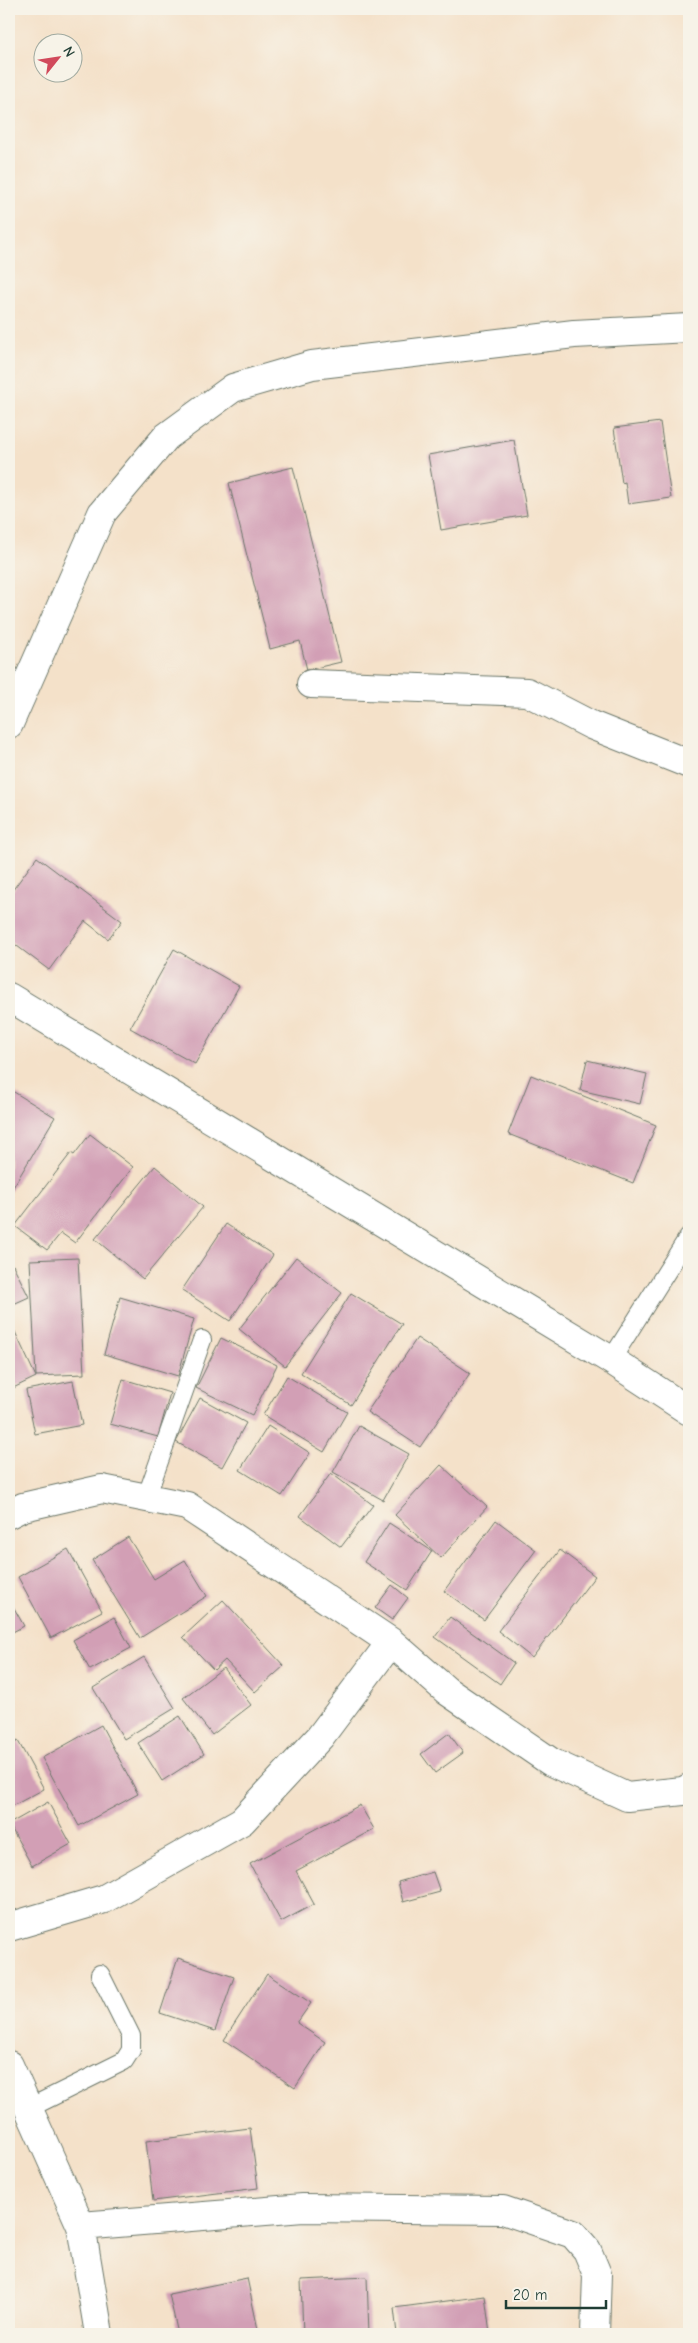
<svg xmlns="http://www.w3.org/2000/svg" width="698" height="2343" font-family="'Comic Neue',sans-serif">
	<style>
		.building { fill: #d29fb5 }
		.lines { fill: none; stroke-linecap: round; stroke-linejoin: round }
		.lane-casing { stroke: #6a7668; stroke-width: 20 }
		.street-casing { stroke: #6a7668; stroke-width: 30 }
		.lane { stroke: #fff; stroke-width: 18 }
		.street { stroke: #fff; stroke-width: 28 }
	</style>
	<rect width="100%" height="100%" fill="#f7f3e8"/>
	<filter id="ink" filterUnits="userSpaceOnUse"><feTurbulence type="fractalNoise" baseFrequency=".02" numOctaves="2"/><feDisplacementMap in="SourceGraphic" scale="10" xChannelSelector="R" yChannelSelector="G"/><feConvolveMatrix kernelMatrix="1 2 1 2 8 2 1 2 1" color-interpolation-filters="sRGB"/></filter>
	<filter id="wash" filterUnits="userSpaceOnUse"><feTurbulence type="fractalNoise" baseFrequency=".0096" numOctaves="4" result="noise"/><feDisplacementMap in="SourceGraphic" scale="20" xChannelSelector="R" yChannelSelector="G"/><feGaussianBlur stdDeviation="1.12" result="paint"/><feColorMatrix in="noise" values="0 0 0 0 0 0 0 0 0 0 0 0 0 0 0 0 0 1.4 0 .05"/><feComposite in="paint" operator="in"/></filter>
	<g filter="url(#wash)">
		<rect width="100%" height="100%" fill="#f4e1c9"/>
		<g id="blocks">
			<path class="building" d="M660,422L671,498L628,504L625,482L622,483L614,428Z
				M514,440L527,515L441,530L428,455Z
				M293,467L341,662L307,670L300,641L270,649L229,483Z
				M37,857L122,921L108,939L85,921L49,970L9,940V895Z
				M174,949L239,986L195,1064L130,1028Z
				M587,1060L647,1074L640,1104L580,1090Z
				M531,1075L656,1125L633,1183L508,1134Z
				M9,1089L55,1117L9,1194Z
				M90,1134L133,1167L75,1243L61,1233L47,1250L15,1226L71,1153L74,1155Z
				M155,1166L203,1207L143,1279L95,1239Z
				M226,1224L273,1255L230,1321L182,1290Z
				M296,1257L342,1293L285,1366L239,1329Z
				M78,1258L84,1374L36,1376L30,1260Z
				M13,1265L29,1297L9,1306V1267Z
				M351,1293L402,1324L351,1405L301,1373Z
				M120,1297L194,1319L178,1376L104,1354Z
				M9,1319L36,1377L9,1390Z
				M221,1338L277,1365L252,1415L196,1388Z
				M417,1338L470,1373L420,1447L367,1412Z
				M287,1376L347,1412L324,1452L263,1415Z
				M123,1379L170,1393L158,1437L110,1424Z
				M73,1381L82,1425L35,1434L26,1390Z
				M200,1398L246,1423L222,1467L176,1442Z
				M268,1426L310,1453L282,1496L240,1470Z
				M359,1426L409,1454L383,1500L333,1472Z
				M441,1465L487,1507L441,1558L395,1515Z
				M331,1473L373,1505L341,1547L300,1516Z
				M496,1520L536,1550L484,1620L444,1591Z
				M389,1523L432,1551L407,1590L364,1562Z
				M128,1537L154,1579L185,1560L207,1596L140,1638L92,1560Z
				M68,1549L102,1611L51,1638L18,1577Z
				M560,1550L595,1576L532,1658L498,1631Z
				M392,1585L408,1598L392,1620L375,1608Z
				M9,1599L24,1626L9,1634Z
				M223,1600L284,1666L255,1692L225,1660L214,1670L183,1637Z
				M114,1617L131,1648L90,1670L73,1640Z
				M450,1617L514,1663L500,1684L435,1637Z
				M144,1657L175,1708L124,1739L93,1688Z
				M223,1668L251,1705L212,1735L183,1698Z
				M180,1716L204,1754L162,1781L138,1743Z
				M101,1725L138,1794L79,1826L42,1758Z
				M449,1733L463,1753L435,1773L421,1754Z
				M18,1741L44,1789L9,1808V1746Z
				M48,1802L71,1844L32,1866L9,1824Z
				M360,1805L374,1829L296,1871L314,1904L281,1922L250,1864Z
				M433,1872L440,1892L403,1902L398,1882Z
				M178,1958L234,1977L215,2031L160,2013Z
				M267,1974L311,2003L297,2023L325,2042L295,2088L224,2040Z
				M250,2128L258,2188L153,2201L146,2141Z
				M367,2277L369,2334H303L301,2280Z
				M247,2278L259,2334H178L169,2294Z
				M485,2296L490,2334H397L394,2308Z"/>
		</g>
	</g>
	<g filter="url(#ink)">
		<use href="#blocks" fill-opacity="0" stroke="#6a7668" stroke-width="1"/>
		<g class="lines">
			<defs>
				<path id="lane" d="M611,1360L689,1236
					M146,1498L202,1340
					M27,2109L124,2061L131,2050V2036L100,1974"/>
				<path id="street" d="M311,684L527,692L591,725L689,764
					M9,724L102,513L166,437L233,388L312,365L574,334L689,328
					M9,997L611,1360L689,1411
					M9,1514L23,1507L102,1489L187,1506L391,1642L447,1691L551,1762L627,1797L683,1791L689,1788
					M9,1927L104,1899L242,1821L320,1737L391,1642
					M9,2065L81,2226L99,2334
					M81,2226L303,2208L503,2210L573,2234L587,2250L597,2274L595,2334"/>
			</defs>
			<use href="#lane" class="lane-casing"/>
			<use href="#street" class="street-casing"/>
			<use href="#lane" class="lane"/>
			<use href="#street" class="street"/>
		</g>
	</g>
	<rect width="698" height="2343" fill="none" stroke="#f7f3e8" stroke-width="30"/>
	<g transform="translate(58 58) rotate(60)"><circle r="24" fill="#f7f3e8" stroke="#a1aaa0"/>
	<path d="M0-4L9 19L0 12L-9 19Z" fill="#d1495b"/>
	<text y="-8" font-size="14" font-weight="bold" text-anchor="middle" fill="#1f3d34">N</text>
	</g>
	<path d="M506 2300v8h100v-8" fill="none" stroke="#1f3d34" stroke-width="2.5"/>
	<text x="513" y="2300" font-size="15" fill="#1f3d34" stroke="#f7f3e8" stroke-width="4" paint-order="stroke">20 m</text>
</svg>
